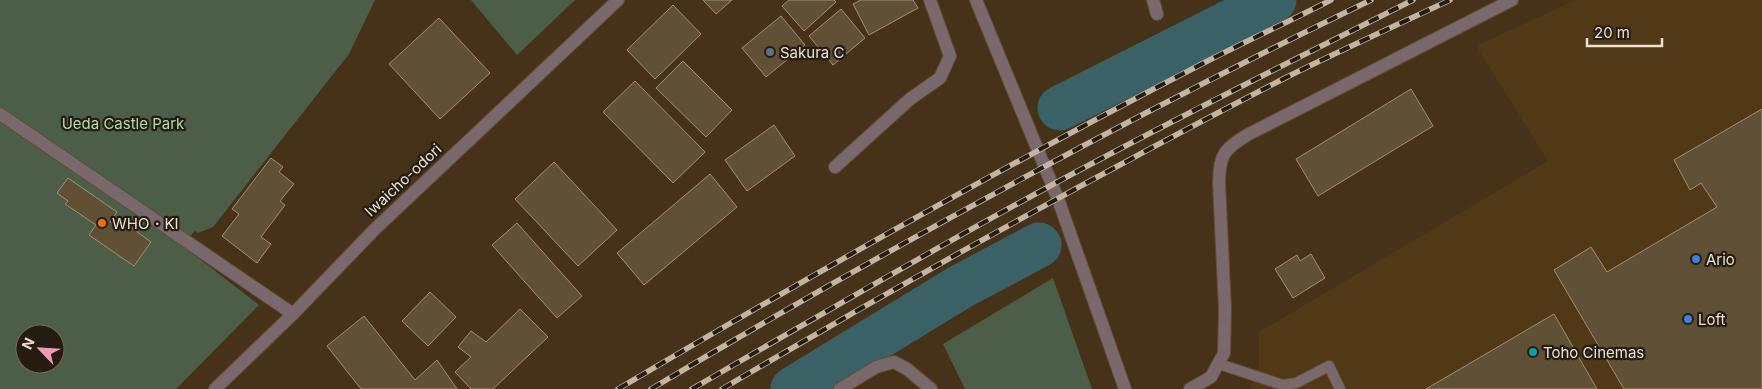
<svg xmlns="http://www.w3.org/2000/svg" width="1762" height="389" font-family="Inter,sans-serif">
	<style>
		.built { fill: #513816 }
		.green { fill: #4c5e48; fill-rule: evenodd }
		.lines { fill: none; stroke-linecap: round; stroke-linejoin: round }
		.river { stroke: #3a6266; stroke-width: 45 }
		.building { fill: #605035; stroke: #a38f70 }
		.service-casing { stroke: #614e35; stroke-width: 12 }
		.minor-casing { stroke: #614e35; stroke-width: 14 }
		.tertiary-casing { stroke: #614e35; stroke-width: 14 }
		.service { stroke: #7a696c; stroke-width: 10 }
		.minor { stroke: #7a696c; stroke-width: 12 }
		.tertiary { stroke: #7a696c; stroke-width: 12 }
		.rail-casing { stroke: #c4b5a3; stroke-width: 5.5 }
		.rail { stroke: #251c11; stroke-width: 4; stroke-dasharray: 11; stroke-linecap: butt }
		.service-dot { fill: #5c6f8a; stroke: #251c11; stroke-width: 2 }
		.food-dot { fill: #e8710a; stroke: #251c11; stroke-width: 2 }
		.shop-dot { fill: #3f7fe0; stroke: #251c11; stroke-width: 2 }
		.culture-dot { fill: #0f9aa8; stroke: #251c11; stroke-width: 2 }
		.labels { text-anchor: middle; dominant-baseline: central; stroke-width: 4.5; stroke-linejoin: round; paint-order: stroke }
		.poi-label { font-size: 15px; fill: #ede0d0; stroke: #251c11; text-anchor: start }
		.park-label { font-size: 15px; fill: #b5dcac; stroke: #251c11 }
		.street-label { font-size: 15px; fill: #ede0d0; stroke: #251c11 }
	</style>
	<rect width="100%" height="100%" fill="#463218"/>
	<path class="built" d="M1575,0H1762V389H1250L1259,367V332L1548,161L1476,46Z"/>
	<path class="green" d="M0,0H375L349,54L213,227L198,233L195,231L182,245L259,305L176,389H0ZM25,334H55V364H25Z
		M471,0H575L517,55Z
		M1053,278L1092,389H965L943,344Z"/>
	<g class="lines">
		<path class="river" d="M1060,108L1274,0
			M793,389L960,287L1039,245"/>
	</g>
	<path class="building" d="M703,0H732L716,14Z
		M789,0H834L836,2L804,31L782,6Z
		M861,0H913L918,8L869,35L853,4Z
		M673,5L701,34L655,79L627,50Z
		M841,9L865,38L833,65L809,36Z
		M781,16L805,45L766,77L742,48Z
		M439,18L490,73L440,119L389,64Z
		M683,61L732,110L706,137L656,88Z
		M635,81L705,152L673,183L603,112Z
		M1411,89L1433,126L1318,196L1296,159Z
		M1762,109V389H1624L1554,270L1591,247L1607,272L1717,207L1701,183L1690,190L1674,160Z
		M774,125L795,156L747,191L725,160Z
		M271,158L283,167L279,172L294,184L280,201L285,205L261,237L271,244L257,263L222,236L239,214L232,209Z
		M554,162L617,230L578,266L515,199Z
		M710,174L737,207L644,285L617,253Z
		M68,178L117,212L110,222L121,229L125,223L151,242L134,266L89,235L96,225L65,204L68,201L57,193Z
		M517,223L582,296L557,318L492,245Z
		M1311,254L1325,278L1293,298L1275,269L1297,255L1300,261Z
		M430,292L456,317L428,346L402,321Z
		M520,309L548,337L493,389H471L455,372L471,357L458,347L471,331L486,342Z
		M1554,314L1597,389H1426Z
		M364,316L415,380L437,360L457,389H361L327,346Z"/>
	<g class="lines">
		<defs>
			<path id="service" d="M1219,364L1283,385L1296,383L1329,366L1340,389"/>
			<path id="minor" d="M1153,0L1157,14
				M0,114L293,314
				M835,167L910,99L940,78L950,56L930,0
				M840,389L876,367L894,362L907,369L931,389
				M1190,389L1211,377L1224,353L1225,309L1219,183C1219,154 1225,148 1249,134L1512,0"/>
			<path id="tertiary" d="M976,0L1058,199L1125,389
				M215,389L293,314L374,230L618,0"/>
		</defs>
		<use href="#service" class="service-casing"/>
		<use href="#minor" class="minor-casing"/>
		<use href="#tertiary" class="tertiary-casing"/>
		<use href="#service" class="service"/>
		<use href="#minor" class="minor"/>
		<use href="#tertiary" class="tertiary"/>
		<defs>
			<path id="rail" d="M618,389C808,277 1000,168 1196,67C1240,44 1286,23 1331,0
				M651,389C885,250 1125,119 1371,0
				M692,389C811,320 930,251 1050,186C1170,121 1292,61 1413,0
				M722,389C907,280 1095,176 1285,78C1339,51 1395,26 1450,0"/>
		</defs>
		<use href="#rail" class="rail-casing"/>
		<use href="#rail" class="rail"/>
	</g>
	<circle class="service-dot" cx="770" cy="52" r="5"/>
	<circle class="food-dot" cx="102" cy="223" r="5"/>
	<g class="shop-dot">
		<circle cx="1696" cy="259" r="5"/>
		<circle cx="1688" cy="319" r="5"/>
	</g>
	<circle class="culture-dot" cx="1533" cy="352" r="5"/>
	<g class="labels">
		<g class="poi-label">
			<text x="780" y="52">Sakura C</text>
			<text x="112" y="223">WHO・KI</text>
			<text x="1706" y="259">Ario</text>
			<text x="1698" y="319">Loft</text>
			<text x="1543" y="352">Toho Cinemas</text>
		</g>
		<g class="park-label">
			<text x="123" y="123">Ueda Castle Park</text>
		</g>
		<g class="street-label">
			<text transform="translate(403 180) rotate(-43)">Iwaicho-odori</text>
		</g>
	</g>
	<g transform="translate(40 349) rotate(295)"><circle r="24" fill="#251c11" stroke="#756a5d"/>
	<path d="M0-4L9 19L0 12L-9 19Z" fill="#f19ab3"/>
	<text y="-8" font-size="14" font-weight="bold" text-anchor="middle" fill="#ede0d0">N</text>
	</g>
	<path d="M1587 38v8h75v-8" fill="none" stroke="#ede0d0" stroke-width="2.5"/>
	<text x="1594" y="38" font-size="15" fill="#ede0d0" stroke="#251c11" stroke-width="4" paint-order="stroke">20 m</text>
</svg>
